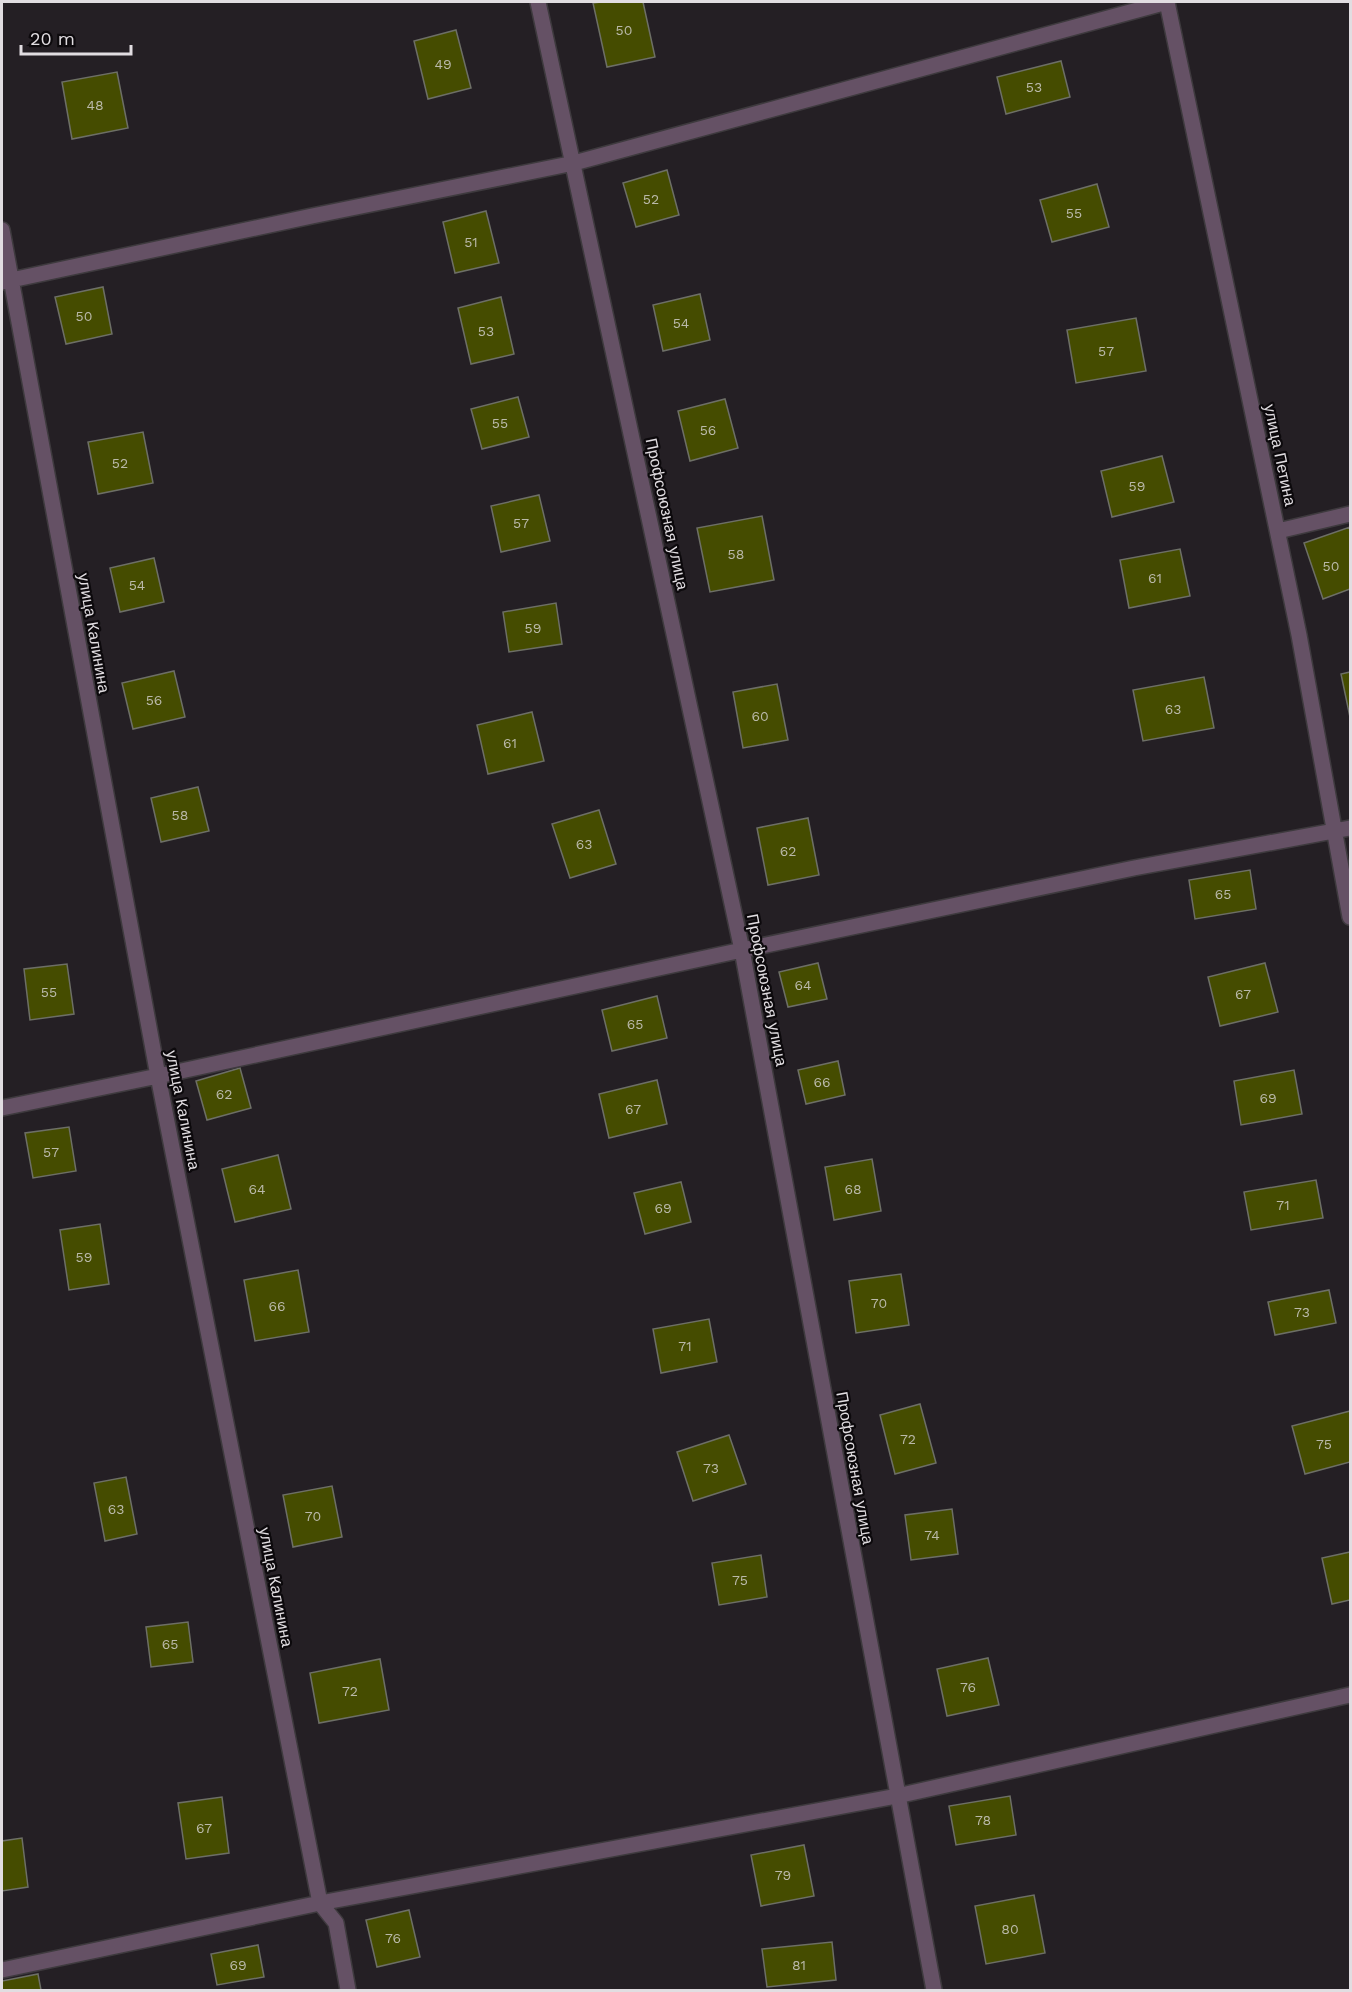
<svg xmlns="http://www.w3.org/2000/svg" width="1352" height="1992" font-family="'Work Sans',sans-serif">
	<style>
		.building { fill: #454c00; stroke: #6d6f66; stroke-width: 1.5 }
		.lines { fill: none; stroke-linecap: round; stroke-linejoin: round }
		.minor-casing { stroke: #3e3a3e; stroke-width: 18 }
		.minor { stroke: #655165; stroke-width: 15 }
		.labels { text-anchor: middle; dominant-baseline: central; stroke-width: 4.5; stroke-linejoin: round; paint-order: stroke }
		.number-label { font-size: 14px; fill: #bab9a9 }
		.street-label { font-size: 16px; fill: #e1dde1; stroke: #0c090c }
	</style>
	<rect width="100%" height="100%" fill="#241f24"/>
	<path class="building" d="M601,2H643L655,57L607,67L593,3Z
		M456,30L471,88L428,99L414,41Z
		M1061,61L1070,97L1006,114L997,77Z
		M117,72L128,128L72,139L62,82Z
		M667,170L679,215L636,227L623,183Z
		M1097,184L1109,227L1052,242L1040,200Z
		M486,211L499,263L455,273L443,222Z
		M103,287L112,334L66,344L55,297Z
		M700,294L710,340L663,351L653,305Z
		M501,297L514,354L471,364L458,308Z
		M1136,318L1146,371L1076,383L1067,330Z
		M518,397L529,437L482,449L471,409Z
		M725,399L738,448L690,461L678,411Z
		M143,432L153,483L98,494L88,442Z
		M1162,456L1174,502L1112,517L1101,471Z
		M539,495L550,541L501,552L491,506Z
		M762,516L774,580L710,592L697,528Z
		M1350,527V589L1323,599L1304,543Z
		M1180,549L1190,596L1129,608L1120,560Z
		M154,558L164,602L120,612L110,568Z
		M556,603L562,644L509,652L503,612Z
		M174,671L185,717L133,729L122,683Z
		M1350,672V717L1341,674Z
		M1204,677L1214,728L1143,741L1133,690Z
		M777,684L788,740L743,748L733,692Z
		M532,712L544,761L488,774L477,725Z
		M198,787L209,831L161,842L151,798Z
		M599,810L616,864L570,878L552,824Z
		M808,818L819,875L768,885L757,828Z
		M1250,870L1256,909L1195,919L1189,880Z
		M818,963L827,999L788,1007L779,972Z
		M1265,963L1278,1012L1220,1026L1208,977Z
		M67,964L74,1014L30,1020L24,969Z
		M657,996L667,1038L612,1051L602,1010Z
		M838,1061L845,1095L806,1104L798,1070Z
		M240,1068L251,1108L207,1120L196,1081Z
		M1294,1070L1302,1114L1241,1125L1234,1081Z
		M657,1080L667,1124L609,1138L599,1094Z
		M69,1127L76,1171L33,1178L25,1133Z
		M278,1155L291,1209L235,1222L222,1169Z
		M872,1159L881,1211L834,1220L825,1167Z
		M1316,1180L1323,1218L1251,1230L1244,1192Z
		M681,1182L691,1222L645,1234L634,1193Z
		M100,1224L109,1284L69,1290L60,1230Z
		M298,1270L309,1332L255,1341L244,1280Z
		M901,1274L909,1325L856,1333L849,1281Z
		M1329,1290L1336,1323L1275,1335L1268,1302Z
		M709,1319L717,1362L661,1373L653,1329Z
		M920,1404L936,1463L895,1474L880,1415Z
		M1350,1411V1462L1305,1474L1292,1426Z
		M729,1435L746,1484L693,1501L677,1452Z
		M126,1477L137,1534L105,1541L94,1483Z
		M332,1486L342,1537L293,1547L283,1495Z
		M952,1509L958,1554L911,1560L905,1515Z
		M1350,1552V1600L1332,1604L1322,1558Z
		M761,1555L767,1597L719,1605L712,1563Z
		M188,1622L193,1662L151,1667L146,1627Z
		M988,1658L999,1705L947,1716L937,1669Z
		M380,1659L389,1710L319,1723L310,1673Z
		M1010,1796L1016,1835L956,1845L949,1806Z
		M222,1797L229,1853L186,1859L178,1803Z
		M22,1838L28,1887L2,1891V1841Z
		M804,1845L814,1896L761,1906L751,1855Z
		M1034,1895L1045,1953L986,1964L975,1906Z
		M409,1910L420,1957L377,1967L366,1920Z
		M832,1942L836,1980L767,1987L762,1949Z
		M258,1945L264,1977L217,1985L211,1954Z
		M38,1974L41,1990H2V1981Z"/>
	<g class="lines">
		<defs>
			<path id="minor" d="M538,2L742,950L934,1990
				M1167,2L1299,635L1350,917
				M2,230L158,1076L320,1903L336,1923L348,1990
				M2,282L312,216L574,163L1167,2
				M1278,531L1350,514
				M2,1108L158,1076L742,950L1134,868L1350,828
				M2,1970L320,1903L897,1796L1350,1695"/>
		</defs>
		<use href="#minor" class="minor-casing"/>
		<use href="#minor" class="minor"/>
	</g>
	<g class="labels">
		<g class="number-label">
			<text x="624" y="30">50</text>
			<text x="443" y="64">49</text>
			<text x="1034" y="87">53</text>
			<text x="95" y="105">48</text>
			<text x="651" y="199">52</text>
			<text x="1074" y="213">55</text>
			<text x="471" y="242">51</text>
			<text x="84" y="316">50</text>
			<text x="681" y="323">54</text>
			<text x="486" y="331">53</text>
			<text x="1106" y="351">57</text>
			<text x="500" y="423">55</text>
			<text x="708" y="430">56</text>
			<text x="120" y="463">52</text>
			<text x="1137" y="486">59</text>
			<text x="521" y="523">57</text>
			<text x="736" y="554">58</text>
			<text x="1331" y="566">50</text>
			<text x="1155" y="578">61</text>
			<text x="137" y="585">54</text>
			<text x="533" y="628">59</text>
			<text x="154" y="700">56</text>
			<text x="1173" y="709">63</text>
			<text x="760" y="716">60</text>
			<text x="510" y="743">61</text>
			<text x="180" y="815">58</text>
			<text x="584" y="844">63</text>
			<text x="788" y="851">62</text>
			<text x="1223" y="894">65</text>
			<text x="803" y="985">64</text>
			<text x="49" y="992">55</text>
			<text x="1243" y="994">67</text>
			<text x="635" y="1024">65</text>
			<text x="822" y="1082">66</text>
			<text x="224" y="1094">62</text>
			<text x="1268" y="1098">69</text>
			<text x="633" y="1109">67</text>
			<text x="51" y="1152">57</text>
			<text x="257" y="1189">64</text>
			<text x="853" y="1189">68</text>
			<text x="1283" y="1205">71</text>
			<text x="663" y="1208">69</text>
			<text x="84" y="1257">59</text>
			<text x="879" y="1303">70</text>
			<text x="277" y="1306">66</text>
			<text x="1302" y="1312">73</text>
			<text x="685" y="1346">71</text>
			<text x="908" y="1439">72</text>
			<text x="1324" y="1444">75</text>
			<text x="711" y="1468">73</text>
			<text x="116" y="1509">63</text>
			<text x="313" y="1516">70</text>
			<text x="932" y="1535">74</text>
			<text x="740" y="1580">75</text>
			<text x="170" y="1644">65</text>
			<text x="968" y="1687">76</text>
			<text x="350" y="1691">72</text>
			<text x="983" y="1820">78</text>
			<text x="204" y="1828">67</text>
			<text x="783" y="1875">79</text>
			<text x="1010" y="1929">80</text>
			<text x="393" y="1938">76</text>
			<text x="238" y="1965">69</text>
			<text x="799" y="1965">81</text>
		</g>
		<g class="street-label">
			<text transform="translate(1280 455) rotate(78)">улица Петина</text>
			<text transform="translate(667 514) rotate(78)">Профсоюзная улица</text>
			<text transform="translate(94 633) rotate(80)">улица Калинина</text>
			<text transform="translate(767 990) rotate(79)">Профсоюзная улица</text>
			<text transform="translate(183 1110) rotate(79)">улица Калинина</text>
			<text transform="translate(855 1468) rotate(80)">Профсоюзная улица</text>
			<text transform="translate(276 1587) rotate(79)">улица Калинина</text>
		</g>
	</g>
	<rect width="1352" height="1992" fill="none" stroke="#e1dde1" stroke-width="6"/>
	<path d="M21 45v9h110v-9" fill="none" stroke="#e1dde1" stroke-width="3"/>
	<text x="30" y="45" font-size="18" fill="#e1dde1" stroke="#0c090c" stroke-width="4.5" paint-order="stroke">20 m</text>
</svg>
